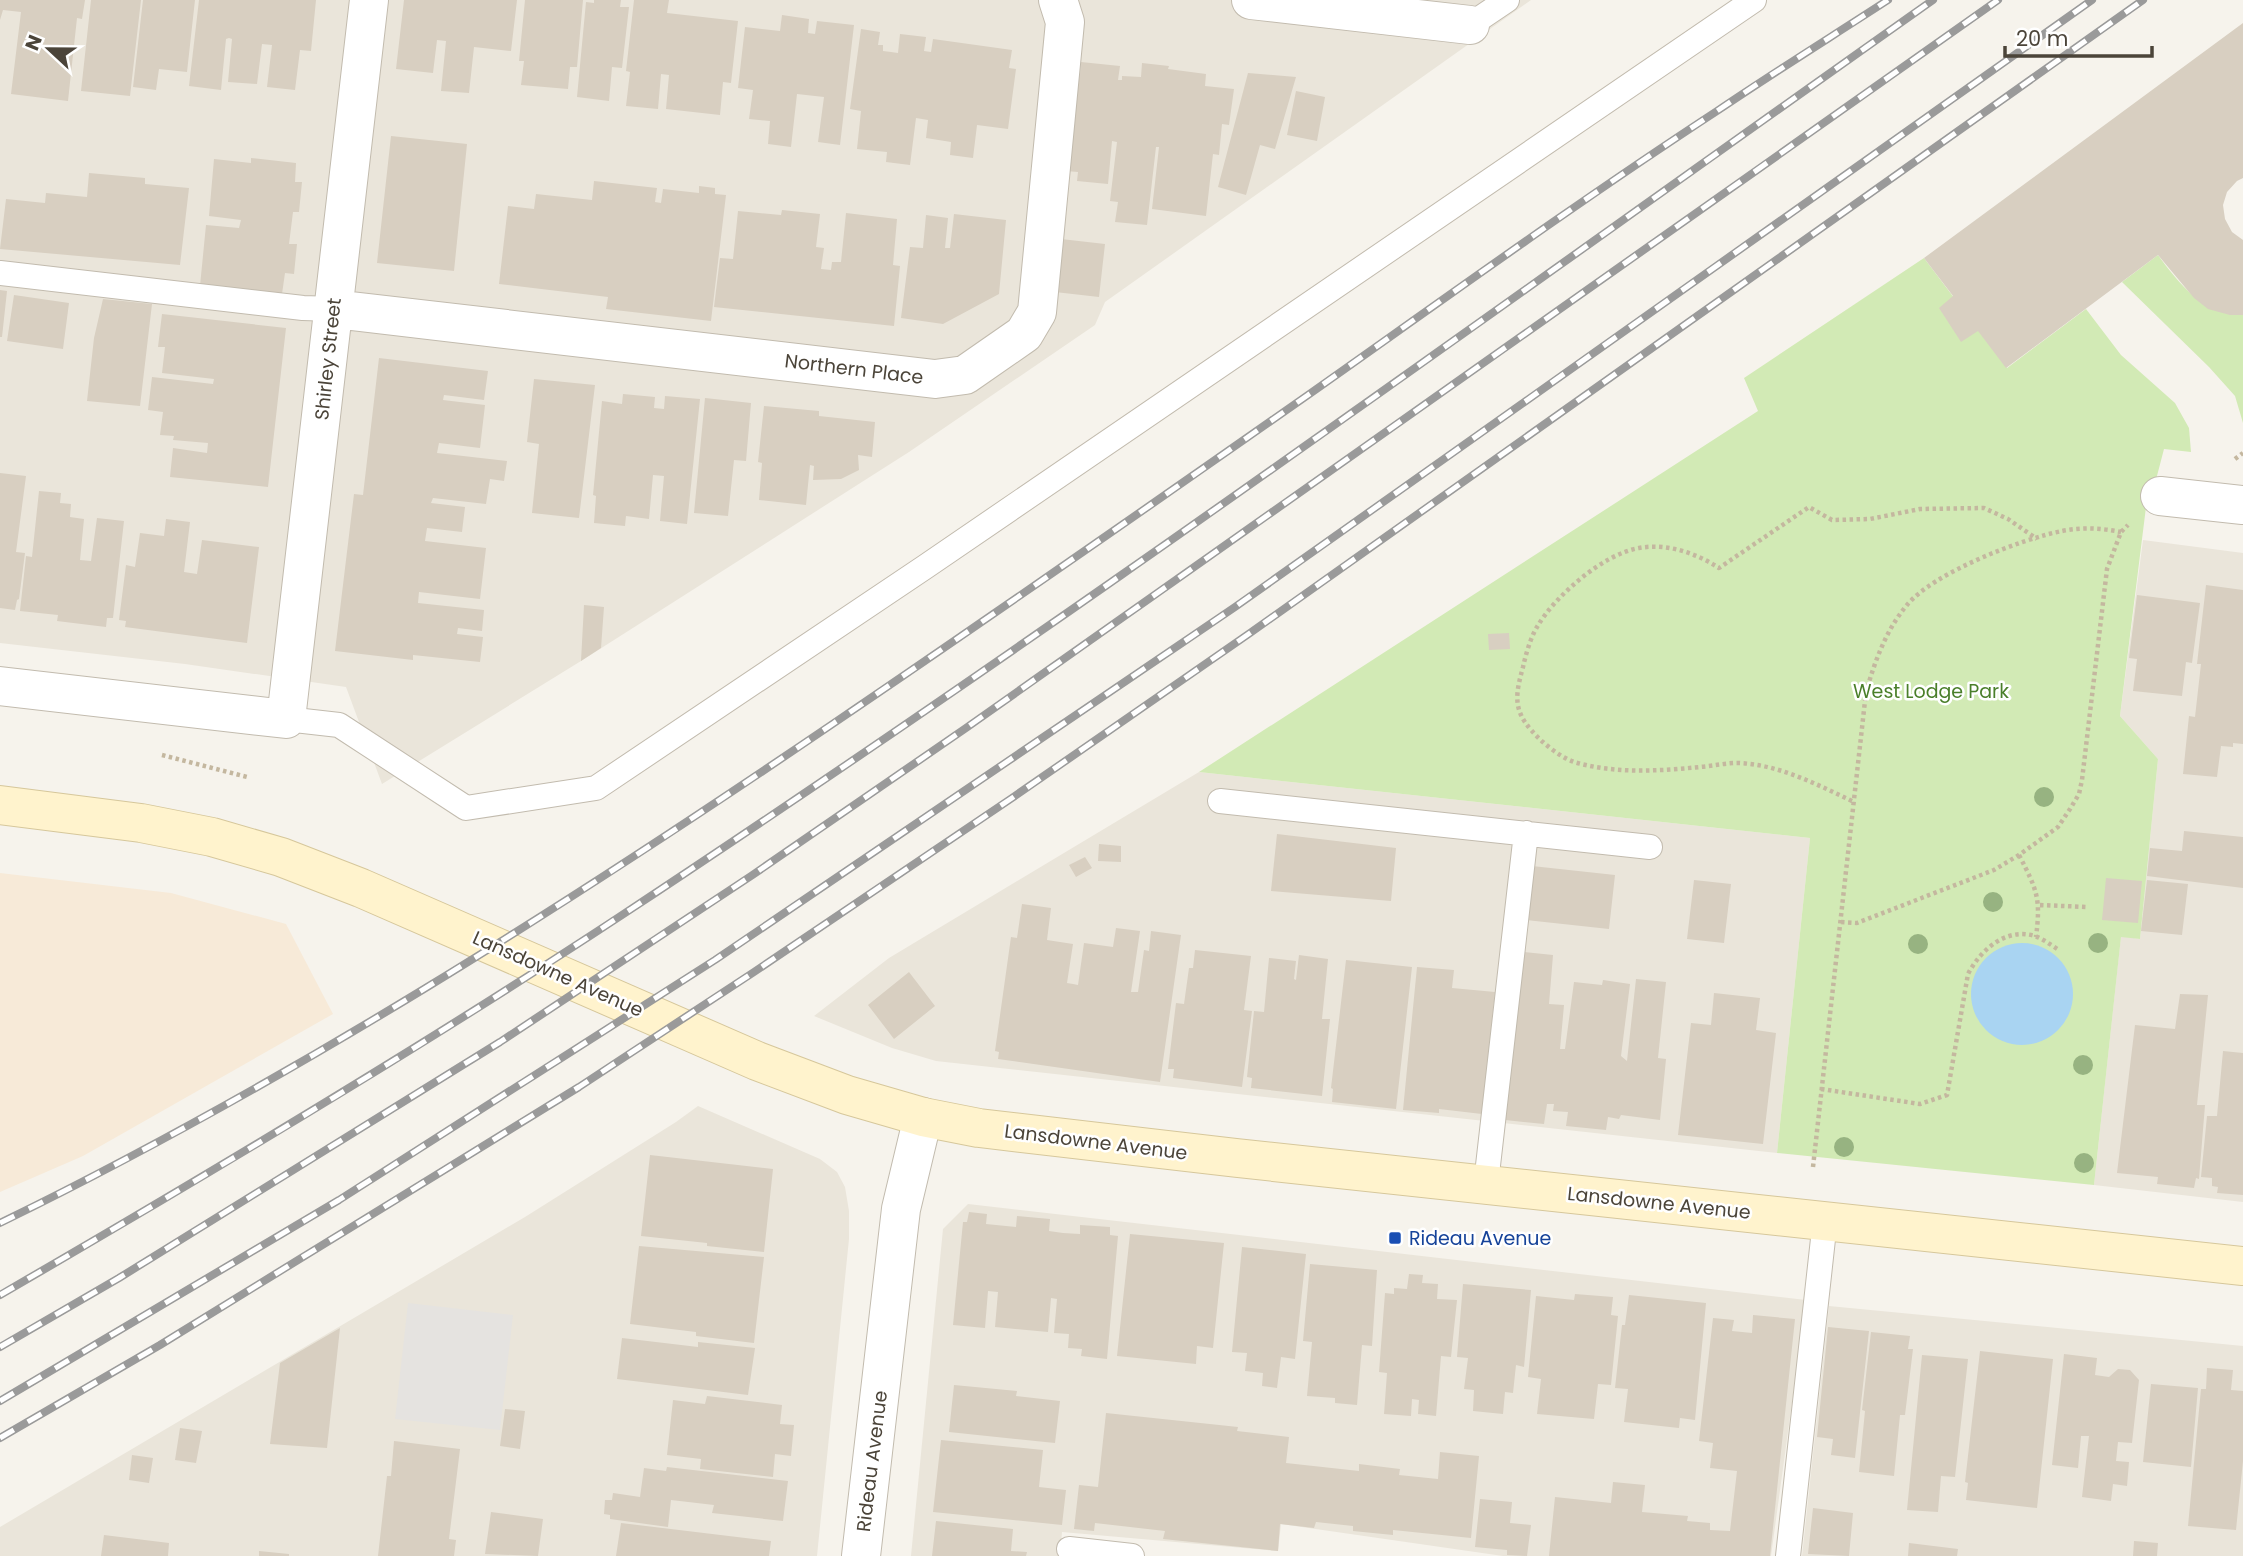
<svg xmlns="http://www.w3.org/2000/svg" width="2243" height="1556" font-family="Poppins,sans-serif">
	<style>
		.residential { fill: #eae5da }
		.commercial { fill: #f7ead8 }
		.green { fill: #d2eab5 }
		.parking { fill: #e5e3e0 }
		.water { fill: #a9d4f2 }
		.building { fill: #d8cfc1 }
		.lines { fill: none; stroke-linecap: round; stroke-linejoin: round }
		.lane-casing { stroke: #c2bbae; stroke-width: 26 }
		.street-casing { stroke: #c2bbae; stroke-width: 40 }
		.secondary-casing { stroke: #d6c79b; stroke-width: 40 }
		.path { stroke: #c4b79f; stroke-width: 4.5; stroke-dasharray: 3.5 3.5; stroke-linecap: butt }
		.lane { stroke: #fff; stroke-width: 24 }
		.street { stroke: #fff; stroke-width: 38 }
		.secondary { stroke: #fff3cd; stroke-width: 38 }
		.rail-casing { stroke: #9a9a9a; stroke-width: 8 }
		.rail { stroke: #fff; stroke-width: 5; stroke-dasharray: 16; stroke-linecap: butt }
		.tree { fill: #97b381 }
		.transit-dot { fill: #1a4fb4; stroke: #fff; stroke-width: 2.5 }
		.labels { text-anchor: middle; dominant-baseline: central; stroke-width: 5; stroke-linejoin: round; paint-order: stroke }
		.street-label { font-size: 19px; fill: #4b4439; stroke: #fff }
		.park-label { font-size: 19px; fill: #4a7f2a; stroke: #fff }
		.transit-label { font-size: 19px; fill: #164399; stroke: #fff; text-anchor: start }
	</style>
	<rect width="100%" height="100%" fill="#f6f3ec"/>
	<path class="residential" d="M0,0H1531L1105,302L1095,325L909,452L581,661L382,784L346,687L185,664L0,643Z
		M2143,540L2243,553V1202L2094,1185L2121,936L2140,939L2158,759L2120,716Z
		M1199,772L1810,838L1777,1153L936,1061L892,1048L814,1016L889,958Z
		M698,1106L820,1159L837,1172L845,1187L849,1211V1239L817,1556H0V1527L525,1217L676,1122Z
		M968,1204L1806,1300L1771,1556H1503L1281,1524L1278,1551L1062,1532L1060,1556H911L943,1229Z
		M1829,1306L2243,1346V1556H1802Z"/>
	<path class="commercial" d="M0,873L171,893L286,924L333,1014L83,1156L0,1192Z"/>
	<path class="green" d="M2158,255C2179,284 2204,315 2243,315V423L2235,396L2209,367L2122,282Z
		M1924,258L2007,368L2086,309L2121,355L2175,403L2189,428L2191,452L2164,449L2152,495L2147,499L2120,716L2158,759L2140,939L2121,937L2094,1185L1777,1153L1810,838L1199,772L1758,411L1744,378Z"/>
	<path class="parking" d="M408,1303L513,1315L500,1430L395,1419Z"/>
	<path class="water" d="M1971 994a51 51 0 1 1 102 0a51 51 0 1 1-102 0Z"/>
	<path class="building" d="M0,0H85L82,19L77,18L68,101L11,94L21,12L3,10L0,20Z
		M91,0H141L130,96L81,91Z
		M143,0H195L187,72L159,69L156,90L133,87Z
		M199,0H316L311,51L300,50L295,90L267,87L272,45L262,44L257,84L228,82L232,39L229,38L226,39L221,90L189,86Z
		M404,0H517L511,51L474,47L469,93L441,91L446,41L437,40L433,73L396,69Z
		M525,0H583L577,67H570L568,89L521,85L524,61H519Z
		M594,0H621L620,7H629L622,68L612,67L609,101L577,97L586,2L594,3Z
		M634,0H669L667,13L738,21L731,83L723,82L720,115L666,109L669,75L661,74L658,109L626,106L630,72L626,71Z
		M782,15L809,19L808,33L815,34L817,21L854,25L840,145L818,142L824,97L797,94L791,147L768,144L770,121L749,119L753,90L738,88L745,27L780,31Z
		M2243,23V178L2237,181L2227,192L2223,205L2225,219L2232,232L2243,240V315H2230L2208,309L2194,298L2158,255L2006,368L1978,331L1961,342L1939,308L1953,296L1924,258Z
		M861,29L880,32L878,45H883V51L891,52L898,53L900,34L926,37L924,51L931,52L933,39L1012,50L1009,68L1016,69L1008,129L977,125L973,158L950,155L951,142L926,138L928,120L916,118L910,165L886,162L887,152L857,149L861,111L850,109Z
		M1081,62L1120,66L1118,80H1122V76L1141,77L1142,63L1169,66L1168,69L1206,74L1205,86L1234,89L1229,125L1222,124L1219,155L1213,154L1206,216L1152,209L1159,147H1156L1147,225L1115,222L1118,202L1110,201L1117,142L1112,141L1108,184L1077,181L1078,172L1066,171L1076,75H1080Z
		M1248,73L1296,77L1275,149L1260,145L1246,195L1218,187Z
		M1296,91L1325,97L1317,141L1287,135Z
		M391,136L467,144L454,271L377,263Z
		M251,158L296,163L295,182H302L299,212H293L289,244H297L294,274L285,273L282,294L200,286L206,225L239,228L241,220L209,216L214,159L251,163Z
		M89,173L145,178V184L189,188L180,265L0,249L6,199L45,203L46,193L87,197Z
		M594,181L657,188L655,202L661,203L663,189L699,193V186L715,188V194L726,195L711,321L606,309L608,297L499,284L508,206L534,209L536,194L592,200Z
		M782,210L820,214L816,247L824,248L821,269L831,270L832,262H841L846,213L897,219L893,265L900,266L894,326L714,307L720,258L733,259L738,211L781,215Z
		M954,214L1006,220L999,294L943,324L901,318L910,247L923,248L926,215L948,218L945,248H950Z
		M1061,239L1105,244L1099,297L1055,292Z
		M0,290L7,291L2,337H0Z
		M14,295L69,303L63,349L7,341Z
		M103,299L152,304L140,406L87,401L94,338Z
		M162,314L286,328L268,487L170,477L173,448L207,453L208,443L173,440L174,436L160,435L163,412L148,410L152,377L213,384L214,379L162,373L165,347H158Z
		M379,358L488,371L484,400L444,395L443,400L485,405L480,448L439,443L437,453L507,461L504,481L490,479L486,504L433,498L431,503L465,507L462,532L427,528L425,541L486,548L480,599L419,592L418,603L484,610L482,631L458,628L457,634L483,637L480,662L413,655V660L335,651L354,494L363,495Z
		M534,379L595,385L579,518L532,513L539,444L527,442Z
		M623,394L655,397L654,408L664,409L665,396L700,399L687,524L660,521L664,476L653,475L649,519L626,516L625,526L594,523L596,496L593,495L602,401L622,404Z
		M705,398L751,403L746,461L734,460L728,516L694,513Z
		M764,406L819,411V416L875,422L872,457L858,455L859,470L841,479L813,480L814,466L810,465L806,505L759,500L762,463L758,462Z
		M0,473L26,476L16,552L25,553L19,599L17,600L15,610L0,608Z
		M39,491L61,493L60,503L71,504L70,517L84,519L80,560L91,561L97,518L124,521L113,618H107L106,627L57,621L58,615L20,611L26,556L32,557Z
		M166,519L190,522L184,572L197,574L202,540L259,547L247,643L125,627L126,621L119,620L126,565L135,567L140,533L164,536Z
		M2206,585L2243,590V744L2233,743V747L2221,746L2217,777L2183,774L2189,716L2195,717L2201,664H2197Z
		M2137,595L2200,603L2192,663L2186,662L2182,696L2133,691L2137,659L2129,658Z
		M584,605L604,607L601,648L581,661Z
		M1509,633L1510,649L1489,650L1488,634Z
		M2184,831L2243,837V888L2147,876L2150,848L2182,851Z
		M1277,834L1396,848L1391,901L1271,891Z
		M1099,844L1121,846V862L1098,861Z
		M1085,857L1092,868L1076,877L1069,865Z
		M1532,866L1615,875L1609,929L1526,920Z
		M2106,878L2142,881L2138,923L2102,920Z
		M1694,880L1731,884L1724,943L1687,939Z
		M2147,880L2188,884L2182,935L2141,931Z
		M1022,904L1051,908L1047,940L1073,944L1067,983L1073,984L1078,985L1084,943L1113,947L1116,928L1140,931L1131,992H1138L1144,950L1149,951L1151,931L1181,935L1160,1082L998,1059L999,1052L995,1051L1011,937L1017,938Z
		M1195,950L1251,956L1244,1010L1252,1011L1242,1087L1173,1078L1174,1069H1168L1176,1003L1184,1004L1189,968H1193Z
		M1523,952L1553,955L1549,1004L1564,1005L1560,1049H1565L1574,982L1602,985L1603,980L1630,984L1621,1056L1627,1061L1636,979L1666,982L1658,1058L1666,1059L1660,1120L1621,1115L1619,1119L1608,1117L1606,1130L1566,1126L1568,1112L1553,1111L1554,1104H1547L1544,1124L1505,1120Z
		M1299,955L1328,959L1322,1019H1330L1322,1096L1251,1088L1252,1078L1247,1077L1254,1011L1264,1012L1269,958L1296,961L1294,979L1296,980Z
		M1346,960L1412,967L1396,1109L1332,1102L1333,1089L1331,1088Z
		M1417,967L1454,970L1452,988L1495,992L1482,1114L1439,1109V1113L1403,1110Z
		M909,972L935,1006L894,1039L868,1005Z
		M1714,993L1760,998L1756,1030L1776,1033L1763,1144L1678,1135L1691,1023L1711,1025Z
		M2180,994L2208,995L2197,1105H2205L2199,1179L2196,1178L2194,1188L2157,1184L2158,1177L2117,1173L2135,1025L2175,1029Z
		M2223,1051L2243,1053V1195L2217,1193L2218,1187L2212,1186V1178L2201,1177L2207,1116H2217Z
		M650,1155L773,1169L764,1252L707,1246V1243L641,1236Z
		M969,1212L987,1214L986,1224L1016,1227L1017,1216L1050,1219L1049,1231L1063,1233L1080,1234V1225L1110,1227V1235L1118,1236L1107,1359L1081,1356L1082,1349L1068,1348L1069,1334L1054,1333L1057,1299L1051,1298L1048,1332L995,1327L998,1292L988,1291L985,1328L953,1325L963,1222H967Z
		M1130,1234L1224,1243L1213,1348L1197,1346L1196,1364L1117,1356Z
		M639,1246L764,1257L754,1343L696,1336V1332L630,1324Z
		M1242,1247L1306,1254L1295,1359L1281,1357L1277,1388L1262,1386L1263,1373L1245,1371L1247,1353L1232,1352Z
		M1310,1264L1377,1270L1372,1346L1362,1345L1357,1405L1335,1403V1398L1307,1396L1312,1342L1303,1341Z
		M1409,1274L1423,1275L1422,1283L1438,1284L1437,1299L1457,1300L1451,1357L1441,1356L1436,1416L1418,1414L1419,1400L1412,1399L1411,1416L1384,1414L1387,1373L1379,1372L1385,1293L1394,1294V1288L1407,1289Z
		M1463,1284L1531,1290L1524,1367L1516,1365L1513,1393L1505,1392L1503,1414L1473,1411L1474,1390L1464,1389L1468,1358L1457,1357Z
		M1575,1294L1613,1297L1611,1315L1618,1316L1611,1385L1598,1384L1594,1419L1537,1414L1541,1379L1528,1377L1536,1296L1574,1300Z
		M1629,1295L1706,1303L1695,1420L1680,1418L1679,1428L1624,1422L1628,1389L1615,1388L1622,1325H1625Z
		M1753,1315L1795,1319L1770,1556H1549L1555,1497L1611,1503L1613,1482L1645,1485L1642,1512L1688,1516L1687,1521L1710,1523V1530L1730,1531L1737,1471L1710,1468L1713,1443L1699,1441L1713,1318L1734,1320L1732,1331L1752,1333Z
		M1828,1327L1869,1331L1855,1458L1831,1455L1833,1439L1817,1437Z
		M340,1328L327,1448L270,1444L280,1363Z
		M1871,1332L1910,1336L1908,1349H1913L1905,1415H1900L1894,1476L1859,1472L1865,1411L1862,1410Z
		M622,1338L698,1347V1342L755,1348L748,1395L617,1379Z
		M1980,1351L2053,1359L2037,1508L1966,1500L1968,1483L1965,1482Z
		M2064,1354L2097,1358L2095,1375L2109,1377L2118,1369L2130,1370L2139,1380L2132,1443L2118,1442L2116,1461L2129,1462L2127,1486L2113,1484L2111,1501L2082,1497L2089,1436H2081L2078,1468L2052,1465Z
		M1922,1355L1968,1359L1955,1477L1941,1476L1938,1512L1907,1510Z
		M2207,1368L2233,1370L2231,1390L2243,1391V1461L2236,1530L2188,1526L2201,1389H2206Z
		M2151,1384L2198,1388L2191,1467L2143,1462Z
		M954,1385L1017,1391L1016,1396L1060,1401L1055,1443L949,1432Z
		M707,1396L782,1405L780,1424L794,1425L791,1456L775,1454L773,1477L700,1469L701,1459L667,1455L673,1400L705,1404Z
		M505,1409L525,1411L520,1449L500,1446Z
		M1106,1413L1238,1427L1237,1431L1289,1437L1286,1463L1359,1471V1464L1400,1469L1399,1475L1438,1479L1440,1452L1479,1456L1471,1538L1393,1530V1535L1353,1531V1526L1316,1522L1314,1528L1280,1524L1278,1551L1163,1539L1165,1531L1095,1523L1094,1531L1074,1529L1079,1485L1098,1487Z
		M180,1428L202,1431L196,1463L175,1460Z
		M941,1440L1043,1450L1039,1487L1066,1490L1062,1525L933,1512Z
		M394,1441L460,1449L449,1539L456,1540L454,1556H378L387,1476H391Z
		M132,1455L153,1458L149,1483L129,1480Z
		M667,1467L788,1481L783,1521L712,1513L714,1505L671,1500L668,1527L610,1519V1515L604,1514L605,1500H612L613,1493L640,1497L644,1468L666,1471Z
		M1480,1499L1512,1502L1510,1523L1531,1525L1527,1556L1507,1555V1550L1475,1547Z
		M1813,1508L1853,1513L1849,1556L1808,1554Z
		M491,1512L543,1519L538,1556L485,1554Z
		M936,1521L1013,1529L1011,1551L1027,1552L1026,1556H932Z
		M621,1523L771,1541L769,1556H616Z
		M104,1535L169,1543L168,1556H101Z
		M2134,1541L2158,1543L2157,1556H2133Z
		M1909,1543L1958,1549L1957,1556H1908Z
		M259,1551L289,1554V1556H259Z"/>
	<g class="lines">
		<defs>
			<path id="lane" d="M1470,25L1507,0
				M0,273L303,308L334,309
				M286,719L339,725L466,808L596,788L925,567L1754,0
				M1220,801L1650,847
				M1486,1183L1526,833
				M1069,1549L1132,1556
				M1788,1556L1825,1221"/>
			<path id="street" d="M1251,0L1470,25
				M334,309L935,379L965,375L1024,334L1037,312L1065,22L1058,0
				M2160,496L2243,505
				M0,686L286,719L369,0
				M861,1556L901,1209L923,1117"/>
			<path id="secondary" d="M0,805L141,823L212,837L281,857L361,888L757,1061L847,1095L923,1117L979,1128L1237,1158L2243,1266"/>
		</defs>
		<use href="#lane" class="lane-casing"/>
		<use href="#street" class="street-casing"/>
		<use href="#secondary" class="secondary-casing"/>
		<path class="path" d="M2235,459L2243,453
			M162,755L247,777
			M1852,801C1816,784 1778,764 1737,763C1725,763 1713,766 1700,767C1659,771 1615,774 1574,762C1560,757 1541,742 1532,731C1512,709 1516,693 1523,667C1526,654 1530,639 1537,627C1555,596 1603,554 1639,548C1667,543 1696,553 1719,568L1809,507L1832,520L1870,519L1920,509L1984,508L2008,519L2037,539
			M2019,855C2037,890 2041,898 2036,937
			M2040,905L2087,907
			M1841,922L1857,923L1994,870L2019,855L2058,827L2070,809L2079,794L2082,780L2107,569L2121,532L2128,525
			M1821,1089L1920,1104L1947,1095L1968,974C1980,951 2005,927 2035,936C2043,939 2051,945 2059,950
			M1813,1167L1866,692C1875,661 1886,630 1907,605C1933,573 2021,539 2062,531C2082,527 2101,528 2121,532"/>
		<use href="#lane" class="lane"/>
		<use href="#street" class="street"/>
		<use href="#secondary" class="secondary"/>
		<defs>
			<path id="rail" d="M0,1223C291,1081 566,905 834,723C993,615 1151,505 1308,395C1444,299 1578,202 1717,111C1773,73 1831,37 1888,0
				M0,1295C209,1174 417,1050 619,917C1065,623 1497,308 1933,0
				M0,1347L119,1278L500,1042L751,876L966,728L1998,0
				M0,1401L339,1200L715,960L1235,607L2092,0
				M0,1438L160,1345L579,1087L754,972L1012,798L1250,633L2143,0"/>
		</defs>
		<use href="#rail" class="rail-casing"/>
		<use href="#rail" class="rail"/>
	</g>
	<g class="tree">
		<circle cx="2044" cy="797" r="10"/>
		<circle cx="1993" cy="902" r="10"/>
		<circle cx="2098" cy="943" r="10"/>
		<circle cx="1918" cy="944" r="10"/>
		<circle cx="2083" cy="1065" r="10"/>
		<circle cx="1844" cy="1147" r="10"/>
		<circle cx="2084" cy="1163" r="10"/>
	</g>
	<rect class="transit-dot" x="1388" y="1231" width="14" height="14" rx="3.5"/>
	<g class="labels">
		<g class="street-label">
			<text transform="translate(328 359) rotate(-84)">Shirley Street</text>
			<text transform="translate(854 369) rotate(7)">Northern Place</text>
			<text transform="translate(558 974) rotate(24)">Lansdowne Avenue</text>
			<text transform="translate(1096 1142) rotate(7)">Lansdowne Avenue</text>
			<text transform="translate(1659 1203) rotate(6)">Lansdowne Avenue</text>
			<text transform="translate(872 1461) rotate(-83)">Rideau Avenue</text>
		</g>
		<g class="park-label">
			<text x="1931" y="691">West Lodge Park</text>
		</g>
		<g class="transit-label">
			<text x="1409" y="1238">Rideau Avenue</text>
		</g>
	</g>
	<g transform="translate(49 49) rotate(292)" stroke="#ffffff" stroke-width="5" paint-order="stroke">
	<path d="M0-5L12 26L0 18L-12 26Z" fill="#4b4439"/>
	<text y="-10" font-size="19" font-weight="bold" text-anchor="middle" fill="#4b4439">N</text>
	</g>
	<path d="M2005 46v10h147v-10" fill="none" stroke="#4b4439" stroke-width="3.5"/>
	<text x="2016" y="46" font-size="21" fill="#4b4439" stroke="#ffffff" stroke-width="5" paint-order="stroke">20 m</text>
</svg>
